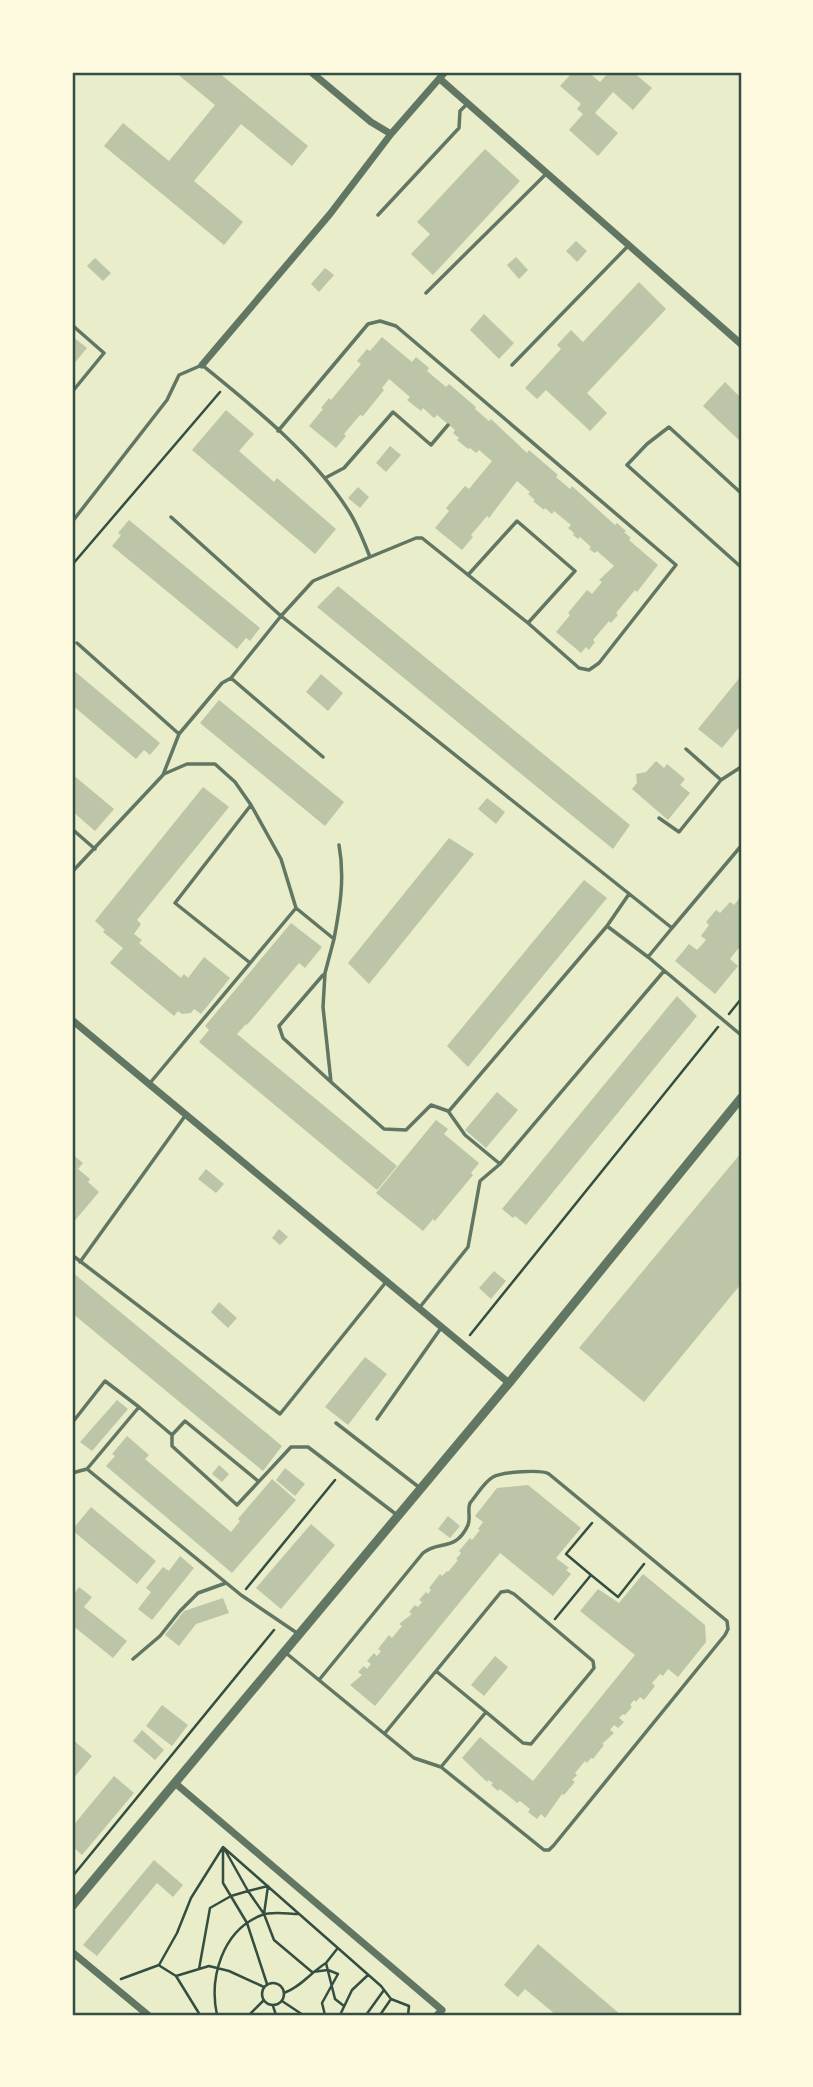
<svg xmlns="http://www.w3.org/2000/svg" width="813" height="2087" font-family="Lato,sans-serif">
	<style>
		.building { fill: #bcc5a7 }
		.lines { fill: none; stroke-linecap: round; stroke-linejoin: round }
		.path { stroke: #344e41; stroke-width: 2.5 }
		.service { stroke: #617663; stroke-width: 3.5 }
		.minor { stroke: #617663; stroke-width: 7 }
		.tertiary { stroke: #617663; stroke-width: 9 }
		.neatline { fill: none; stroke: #344e41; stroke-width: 2.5 }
	</style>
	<rect width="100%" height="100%" fill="#e9edc9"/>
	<path class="building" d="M175,72H218L308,146L292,166L241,124L194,181L243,222L224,245L104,146L123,123L169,161L215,105Z
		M566,72H588L600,82L609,72H633L652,88L633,110L613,92L595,113L618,133L598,156L569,130L583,114L577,109L581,104L560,86L570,75Z
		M485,149L520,181L433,275L411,254L430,234L417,222Z
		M576,241L587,251L577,262L566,251Z
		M516,257L528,270L519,279L507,265Z
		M95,258L111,273L103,281L87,266Z
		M325,268L334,275L319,292L311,284Z
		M639,282L666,309L587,393L607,413L590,431L546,390L537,399L525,388L561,349L557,345L571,330L583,342Z
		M484,314L514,343L499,359L470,330Z
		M72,336L87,348L72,366Z
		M382,337L412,362L416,357L429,368L427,371L446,387L449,384L476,407L475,409L489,421L491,419L527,453L529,450L558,475L556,477L570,489L572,486L615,525L617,523L626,531L624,532L631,538L629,540L658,565L637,592L635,590L616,613L618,615L611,623L609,621L593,640L595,642L589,650L586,647L581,653L556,632L570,615L568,613L587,590L592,594L602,582L599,580L614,566L597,551L595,553L589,549L591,547L580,537L578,539L573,535L574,533L568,528L571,525L554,511L552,514L545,508L544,510L533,501L535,500L528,494L530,492L517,481L489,518L487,516L471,535L473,537L462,550L435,528L449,511L446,508L465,486L469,489L492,461L479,450L476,453L470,448L468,449L457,440L459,438L453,433L455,430L437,415L434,418L423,408L421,411L407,400L410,397L389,379L382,388L384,390L363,416L360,415L344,434L346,436L336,448L309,426L323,409L321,408L329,398L331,400L361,364L357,361L367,349L370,351Z
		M725,382L741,398V442L703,406Z
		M226,410L254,434L239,451L274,482L277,478L336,529L315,554L192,450Z
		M390,446L401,455L386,472L376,463Z
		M358,487L369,497L360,508L348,498Z
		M129,520L260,628L250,641L246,638L237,649L112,546L121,535L118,533Z
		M338,586L630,825L613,849L317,607Z
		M72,669L160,743L150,755L144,750L136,759L72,705Z
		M321,674L343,693L328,711L306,692Z
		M741,676V725L722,748L698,729Z
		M219,700L344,802L325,826L200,723Z
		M656,761L664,768L667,764L685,779L680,785L690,793L668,820L632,789L637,783L636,774L646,772Z
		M72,774L114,809L95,831L72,811Z
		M203,787L229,807L137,920L141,924L134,934L142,940L139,943L181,978L184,974L188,978L204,957L230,978L201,1014L194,1009L191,1013L182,1014L178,1011L174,1016L110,963L123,948L103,932L105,930L95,921Z
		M487,798L505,812L496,824L478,809Z
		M449,838L474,854L369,984L348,963Z
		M584,880L607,898L468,1067L447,1046Z
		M741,896V945L730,959L738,966L715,994L675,961L689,944L697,950L706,940L701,936L709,925L706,922L716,910L720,913L730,902L734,905Z
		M291,923L322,947L305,968L299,963L247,1025L246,1024L237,1034L397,1166L377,1190L199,1042L209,1030L205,1026Z
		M677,996L697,1016L526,1225L515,1216L513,1218L502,1209Z
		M497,1092L518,1110L486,1148L465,1130Z
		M436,1120L448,1129L444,1134L479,1163L471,1173L473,1175L435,1221L433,1219L423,1231L376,1193Z
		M741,1153V1284L644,1402L579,1348Z
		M72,1154L83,1163L78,1169L90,1179L88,1182L99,1192L72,1224Z
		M206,1169L224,1184L216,1193L198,1179Z
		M279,1229L288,1237L280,1245L272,1238Z
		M494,1271L506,1281L491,1299L479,1288Z
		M72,1272L282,1446L263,1471L72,1313Z
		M219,1302L237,1318L228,1328L211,1312Z
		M365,1357L387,1374L348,1425L325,1407Z
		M117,1400L128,1409L92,1451L80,1442Z
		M127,1436L149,1455L145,1459L231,1532L240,1521L238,1519L272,1479L296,1500L232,1573L106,1466L115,1456L112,1454Z
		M219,1465L229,1474L222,1482L212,1474Z
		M285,1468L305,1484L295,1496L276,1480Z
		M528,1485L581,1528L556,1558L569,1568L566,1570L571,1574L553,1596L500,1553L375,1706L350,1685L362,1675L358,1672L364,1666L367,1669L371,1664L367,1661L374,1653L377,1656L381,1651L378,1649L389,1635L392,1638L402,1626L399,1624L412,1614L409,1612L415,1605L418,1607L422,1602L419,1600L426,1592L428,1594L431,1590L429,1588L440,1574L442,1576L447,1571L448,1572L458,1560L456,1559L461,1553L459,1551L470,1538L472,1540L480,1530L478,1529L483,1522L475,1516L497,1488Z
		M91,1507L156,1561L137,1584L72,1530Z
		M448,1516L460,1526L450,1538L438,1529Z
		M311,1524L335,1545L281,1609L256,1588Z
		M180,1556L194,1568L152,1620L138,1609L151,1592L146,1588L163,1567L169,1571Z
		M643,1574L705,1625L706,1642L678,1677L668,1669L663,1676L660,1674L652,1683L655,1686L644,1700L640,1697L636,1702L634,1700L630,1705L632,1707L625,1715L623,1714L619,1718L624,1722L618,1728L614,1725L610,1730L614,1733L602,1744L604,1745L593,1759L591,1758L587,1763L585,1761L575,1773L577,1775L572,1780L575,1782L564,1795L562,1794L545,1818L541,1814L537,1819L528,1812L530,1809L520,1801L517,1803L500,1789L498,1791L491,1785L493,1783L488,1780L487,1782L462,1758L480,1737L533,1781L635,1655L580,1611L598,1589L619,1603Z
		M79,1587L92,1597L84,1607L127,1641L113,1658L72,1625V1596Z
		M223,1598L229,1613L196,1624L179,1646L165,1635L184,1611Z
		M495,1656L508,1667L484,1696L471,1685Z
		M162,1705L188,1725L172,1746L146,1726Z
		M142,1730L164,1750L155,1760L133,1741Z
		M72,1739L92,1756L72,1780Z
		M114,1776L134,1793L82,1855L72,1846V1827Z
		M154,1860L183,1885L173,1897L157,1883L97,1956L83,1945Z
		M538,1944L621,2015H556L525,1989L518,1997L504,1985Z"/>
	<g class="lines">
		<path class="path" d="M72,565L220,392
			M729,1014L741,999
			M470,1335L718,1027
			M591,1575L566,1554L592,1523
			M246,1589L335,1480
			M555,1619L591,1575L618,1597L644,1564
			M223,1850V1883L247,1923L267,1984
			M72,1877L274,1630
			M264,1914L268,1886L248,1891L264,1914L274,1940L312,1972L328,1970L338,1974L322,2003L325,2015
			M337,1949L326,1963L335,1999L344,2006
			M160,1966L176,1976L209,1966L229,1971L264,1987
			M199,1969L210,1908L231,1896L248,1891L225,1850
			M176,1976L200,2015
			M121,1979L159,1965L177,1933L191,1898L223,1847L381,1986L391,1999L409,2006L408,2015
			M262 1994a11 11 0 1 1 22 0a11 11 0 1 1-22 0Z
			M284,1993C301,1987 310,1973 326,1963
			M282,2001L303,2015
			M273,2006L276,2015
			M217,2015C209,1978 222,1930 262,1915C272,1911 288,1914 299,1914
			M249,2015L263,2001
			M340,2015L352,1990L368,1975
			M366,2015L384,1990
			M380,2015L391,1999"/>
		<path class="service" d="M378,215L459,128L460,111L467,104
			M426,293L546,174
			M72,325L104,353L72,392
			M512,365L628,246
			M325,478L344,468L393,412L431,445L448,425
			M741,493L669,427L647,444L627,465L741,567
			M171,517L281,616L231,678L222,683L179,734
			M72,522L167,400L179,375L202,365C255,408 314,455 350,513C358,526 364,542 370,557L416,538H422L528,623L579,668L589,670L599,663L676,565L396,326L380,321L368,324L278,431
			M370,557L313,581L281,616L672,928L648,957L741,1035
			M468,575L517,521L575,571L528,623
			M231,678L323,757
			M686,749L721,780
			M164,774L187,764H215L235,782L251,805
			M659,818L679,832L721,780L741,767
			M72,829L95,849
			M72,872L163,775L179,734L77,643
			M607,926L629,894
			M672,928L741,846
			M334,939C340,907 345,878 339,845
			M249,962L175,903L251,805L281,859L296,908
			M323,975L279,1026L283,1038L331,1082
			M150,1083L296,908L334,939L325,973L323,1007L331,1082L384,1129L406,1130L431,1105L448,1111L465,1135L500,1164L480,1181L468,1247L420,1307
			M449,1111L607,926L648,957
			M500,1164L664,971
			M72,1255L280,1414L386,1282
			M80,1262L185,1116
			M377,1419L441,1328
			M72,1423L105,1381L139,1407
			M336,1423L420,1488
			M172,1435L185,1421L258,1481
			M72,1473L87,1469
			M297,1633L241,1595L87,1469L139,1407L172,1435V1446L237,1505L291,1447H308L397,1515
			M286,1653L414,1758L441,1767L544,1850H549L554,1845L725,1635L728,1629L727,1621L549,1474C541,1469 502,1472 493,1477C484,1482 477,1495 470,1503C467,1510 471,1518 468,1525C456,1552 438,1540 423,1553L319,1680
			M133,1659L160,1636L180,1611L198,1593L226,1583
			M436,1671L486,1712
			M385,1733L501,1592L508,1591L514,1594L593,1661L594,1668L590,1673L531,1744L523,1743L486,1712L441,1767"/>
		<path class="minor" d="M311,72L371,122L391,134
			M440,79L741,344
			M202,365L330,214L391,134L445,72
			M72,1020L509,1383
			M175,1783L442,2010L437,2015
			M72,1952L148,2015"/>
		<path class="tertiary" d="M72,1906L509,1383L741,1098"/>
	</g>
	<rect width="813" height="2087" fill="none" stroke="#fefae0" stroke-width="147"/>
	<rect x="74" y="74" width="666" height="1940" class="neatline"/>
</svg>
